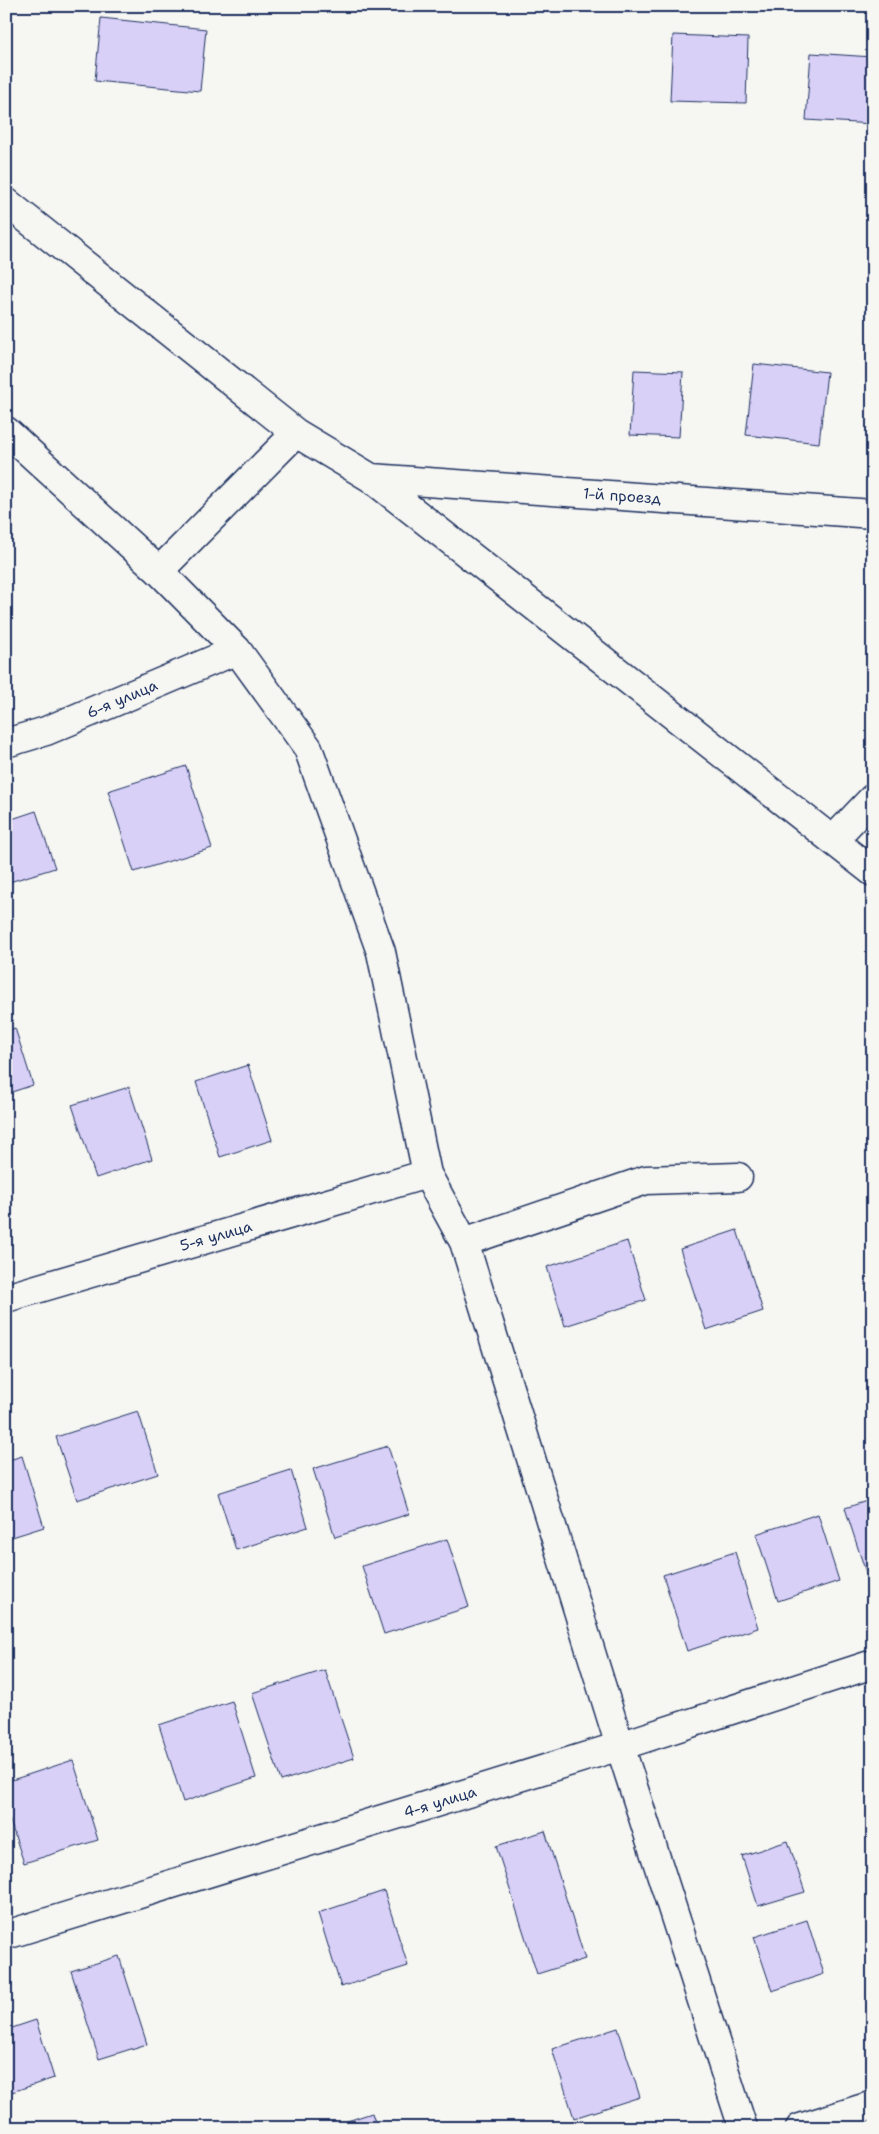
<svg xmlns="http://www.w3.org/2000/svg" width="879" height="2134" font-family="'Shantell Sans',sans-serif">
	<style>
		.building { fill: #d9d0f8; stroke: #1b2f5e }
		.lines { fill: none; stroke-linecap: round; stroke-linejoin: round }
		.minor-casing { stroke: #1b2f5e; stroke-width: 31 }
		.minor { stroke: #f6f6f2; stroke-width: 28 }
		.labels { text-anchor: middle; dominant-baseline: central; stroke-width: 4; stroke-linejoin: round; paint-order: stroke }
		.street-label { font-size: 15px; fill: #1b2f5e; stroke: #f6f6f2 }
	</style>
	<rect width="100%" height="100%" fill="#f6f6f2"/>
	<filter id="ink" filterUnits="userSpaceOnUse"><feTurbulence type="fractalNoise" baseFrequency=".02" numOctaves="2"/><feDisplacementMap in="SourceGraphic" scale="10" xChannelSelector="R" yChannelSelector="G"/><feConvolveMatrix kernelMatrix="1 2 1 2 8 2 1 2 1" color-interpolation-filters="sRGB"/></filter>
	<g filter="url(#ink)">
		<path class="building" d="M101,18L206,29L200,91L95,81Z
			M673,35L748,38L746,103L670,101Z
			M811,53L873,57V124L806,120Z
			M754,364L827,372L819,443L746,435Z
			M634,370L683,372L679,437L630,435Z
			M186,766L212,848L134,872L108,791Z
			M36,811L55,868L6,883V821Z
			M15,1028L33,1085L6,1094V1031Z
			M248,1065L272,1140L220,1157L196,1082Z
			M129,1087L152,1159L96,1178L72,1105Z
			M737,1230L763,1311L706,1330L680,1249Z
			M627,1241L646,1300L565,1326L547,1267Z
			M138,1411L158,1474L77,1500L56,1437Z
			M388,1446L409,1514L335,1537L313,1469Z
			M22,1456L44,1527L6,1539V1461Z
			M291,1470L308,1527L236,1550L218,1493Z
			M873,1499V1577L868,1579L845,1508Z
			M818,1514L839,1581L778,1601L756,1534Z
			M447,1539L469,1607L384,1634L362,1566Z
			M735,1552L758,1628L687,1651L663,1575Z
			M325,1670L354,1758L281,1781L252,1693Z
			M232,1701L256,1778L183,1802L159,1725Z
			M73,1760L98,1840L24,1863L6,1809V1782Z
			M545,1831L585,1959L537,1974L496,1846Z
			M788,1841L805,1892L758,1906L742,1856Z
			M384,1891L408,1966L341,1987L318,1913Z
			M807,1920L824,1974L772,1991L754,1937Z
			M119,1956L147,2044L99,2059L71,1971Z
			M36,2020L54,2078L6,2094V2030Z
			M618,2028L640,2097L574,2118L552,2049Z
			M372,2113L377,2128H326Z"/>
		<g class="lines">
			<defs>
				<path id="minor" d="M6,202L296,433L371,478L873,872
					M6,431L159,571L237,650L308,748L381,952L427,1174L464,1242L620,1746L743,2128
					M371,478L873,514
					M159,571L296,433
					M6,743L46,731L237,650
					M833,840L873,798
					M464,1242L646,1180L738,1177
					M6,1298L427,1174
					M6,1935L620,1746L873,1664
					M800,2128L873,2105"/>
			</defs>
			<use href="#minor" class="minor-casing"/>
			<use href="#minor" class="minor"/>
		</g>
	</g>
	<g class="labels">
		<g class="street-label">
			<text transform="translate(622 496) rotate(4)">1-й проезд</text>
			<text transform="translate(122 699) rotate(-23)">6-я улица</text>
			<text transform="translate(216 1236) rotate(-16)">5-я улица</text>
			<text transform="translate(440 1802) rotate(-17)">4-я улица</text>
		</g>
	</g>
	<rect width="879" height="2134" fill="none" stroke="#f6f6f2" stroke-width="25"/>
	<rect x="12" y="12" width="854" height="2109" fill="none" stroke="#1b2f5e" stroke-width="2" filter="url(#ink)"/>
</svg>
